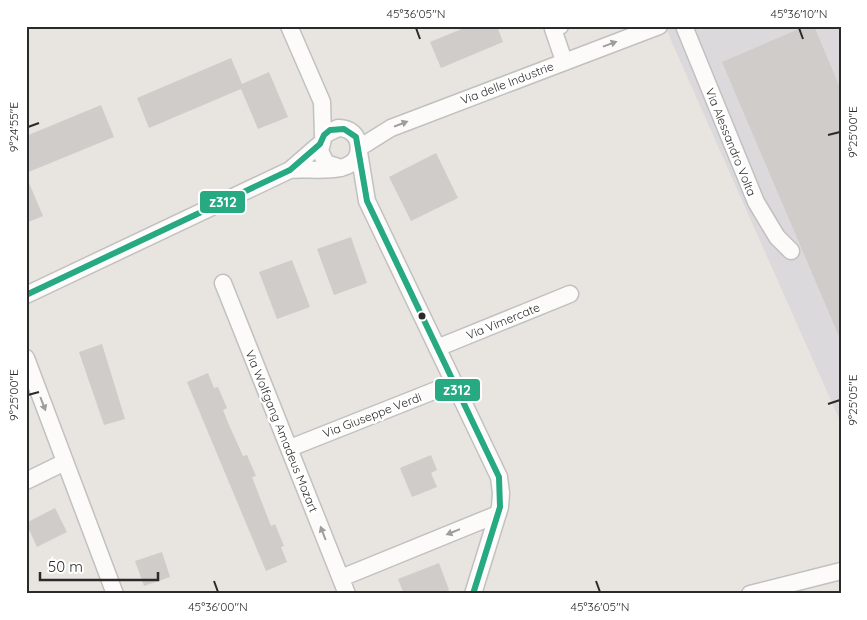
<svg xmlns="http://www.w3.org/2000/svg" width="867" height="620" font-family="Quicksand,sans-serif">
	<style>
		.industrial { fill: #dbd9db }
		.building { fill: #cfccc9 }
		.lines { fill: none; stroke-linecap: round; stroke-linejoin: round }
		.street-casing { stroke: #c2c1c1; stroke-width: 19 }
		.street { stroke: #fcfbfa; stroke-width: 16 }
		.bus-1-casing { stroke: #fff; stroke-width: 10 }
		.bus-1 { stroke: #27a982; stroke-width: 6 }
		.oneway { fill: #9e9d9c }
		.ticks { fill: none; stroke: #2a2a2a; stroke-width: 2 }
		.bus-dot { fill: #2a2a2a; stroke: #fff; stroke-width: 2 }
		.labels { text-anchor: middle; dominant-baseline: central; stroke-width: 5; stroke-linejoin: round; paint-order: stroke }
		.street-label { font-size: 12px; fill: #2a2a2a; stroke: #fff }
		.line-badge { stroke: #fff; stroke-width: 2 }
		.badge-label { font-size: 14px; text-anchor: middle; font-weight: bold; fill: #fff }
		.neatline { fill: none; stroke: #2a2a2a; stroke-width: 2 }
		.ticks-label { font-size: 12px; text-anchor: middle; fill: #2a2a2a }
	</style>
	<rect width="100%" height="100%" fill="#e8e4e0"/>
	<path class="industrial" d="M665,26H841V423L674,47Z"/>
	<path class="building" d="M469,26H497L503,42L441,68L430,42Z
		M806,26H814L841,90V341L722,62Z
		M231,58L242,84L269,72L288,117L258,129L241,89L149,128L137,98Z
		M101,105L114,137L26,173V136Z
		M436,153L458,198L411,221L389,177Z
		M26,176L43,216L26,223Z
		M351,237L367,283L334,295L317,249Z
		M292,260L310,307L277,319L259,272Z
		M102,344L125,419L104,425L79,352Z
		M208,373L214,388L218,387L227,408L223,410L229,425L243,456L247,455L256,476L252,477L271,526L275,524L284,546L281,547L287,562L266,571L187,382Z
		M431,455L437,470L431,473L437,487L412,497L400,468Z
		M55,508L67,532L37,547L26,523Z
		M162,552L170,577L144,586L135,561Z
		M439,563L449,590L439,594H404L398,579Z"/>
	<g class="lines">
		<defs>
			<path id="street" d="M289,26L322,102L323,136
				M560,26L553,29L564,61
				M684,26L756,202L777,237L791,251
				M359,148L391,128L659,26
				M359,152L367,201L499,477L501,493L500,507L473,594
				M290,170C308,167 351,177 358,154C359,149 359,144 357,139C353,131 346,128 338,128L324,135L320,151L326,163L341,168
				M223,283L347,594
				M26,295L290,170L320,144
				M437,348L570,294
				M26,358L115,594
				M290,448L454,383
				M26,481L65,462
				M341,578L498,514
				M750,594L841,571"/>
		</defs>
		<use href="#street" class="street-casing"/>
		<use href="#street" class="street"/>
		<defs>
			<path id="bus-1" d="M26,295L290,170L320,144L324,135L330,130L344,129L356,137L367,201L499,477L500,507L473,594"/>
		</defs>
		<use href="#bus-1" class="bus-1-casing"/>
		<use href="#bus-1" class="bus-1"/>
	</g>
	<defs><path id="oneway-solid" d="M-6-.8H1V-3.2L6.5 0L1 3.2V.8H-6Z" transform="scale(1.25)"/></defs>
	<g class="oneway">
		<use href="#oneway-solid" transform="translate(610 44) rotate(-20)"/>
		<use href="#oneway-solid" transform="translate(401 124) rotate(-21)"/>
		<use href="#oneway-solid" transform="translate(43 404) rotate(69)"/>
		<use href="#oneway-solid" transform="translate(453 532) rotate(158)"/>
		<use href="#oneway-solid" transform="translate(323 533) rotate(-111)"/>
	</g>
	<path class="ticks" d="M416,28L420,39M799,28L803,39M28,127L39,123M828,135L840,132M28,395L39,392M828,404L840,400M214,581L218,592M596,581L600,592"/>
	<circle class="bus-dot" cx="422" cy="316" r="4.5"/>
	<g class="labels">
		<g class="street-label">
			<text transform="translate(507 83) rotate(-21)">Via delle Industrie</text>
			<text transform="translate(731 142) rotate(68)">Via Alessandro Volta</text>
			<text transform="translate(503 321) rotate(-22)">Via Vimercate</text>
			<text transform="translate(372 415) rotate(-21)">Via Giuseppe Verdi</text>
			<text transform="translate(282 431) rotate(68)">Via Wolfgang Amadeus Mozart</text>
		</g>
	</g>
	<g class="line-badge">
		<rect x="199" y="190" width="47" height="24" rx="5" fill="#27a982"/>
		<rect x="434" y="378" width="47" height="24" rx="5" fill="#27a982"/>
	</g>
	<g class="badge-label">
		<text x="223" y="207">z312</text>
		<text x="457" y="395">z312</text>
	</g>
	<rect width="867" height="620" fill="none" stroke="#ffffff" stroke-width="55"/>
	<path d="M40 572v8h118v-8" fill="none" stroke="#2a2a2a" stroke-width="2.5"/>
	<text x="48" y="572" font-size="15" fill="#2a2a2a" stroke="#ffffff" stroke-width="4" paint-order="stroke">50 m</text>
	<rect x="28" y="28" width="812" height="564" class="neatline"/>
	<g class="ticks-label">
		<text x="416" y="18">45°36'05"N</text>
		<text x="799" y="18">45°36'10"N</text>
		<text transform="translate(14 127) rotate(-90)" y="4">9°24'55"E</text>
		<text transform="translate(853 132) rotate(-90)" y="4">9°25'00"E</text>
		<text transform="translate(14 395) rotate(-90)" y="4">9°25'00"E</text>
		<text transform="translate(853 400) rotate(-90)" y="4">9°25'05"E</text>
		<text x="218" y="611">45°36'00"N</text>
		<text x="600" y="611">45°36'05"N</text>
	</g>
</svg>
